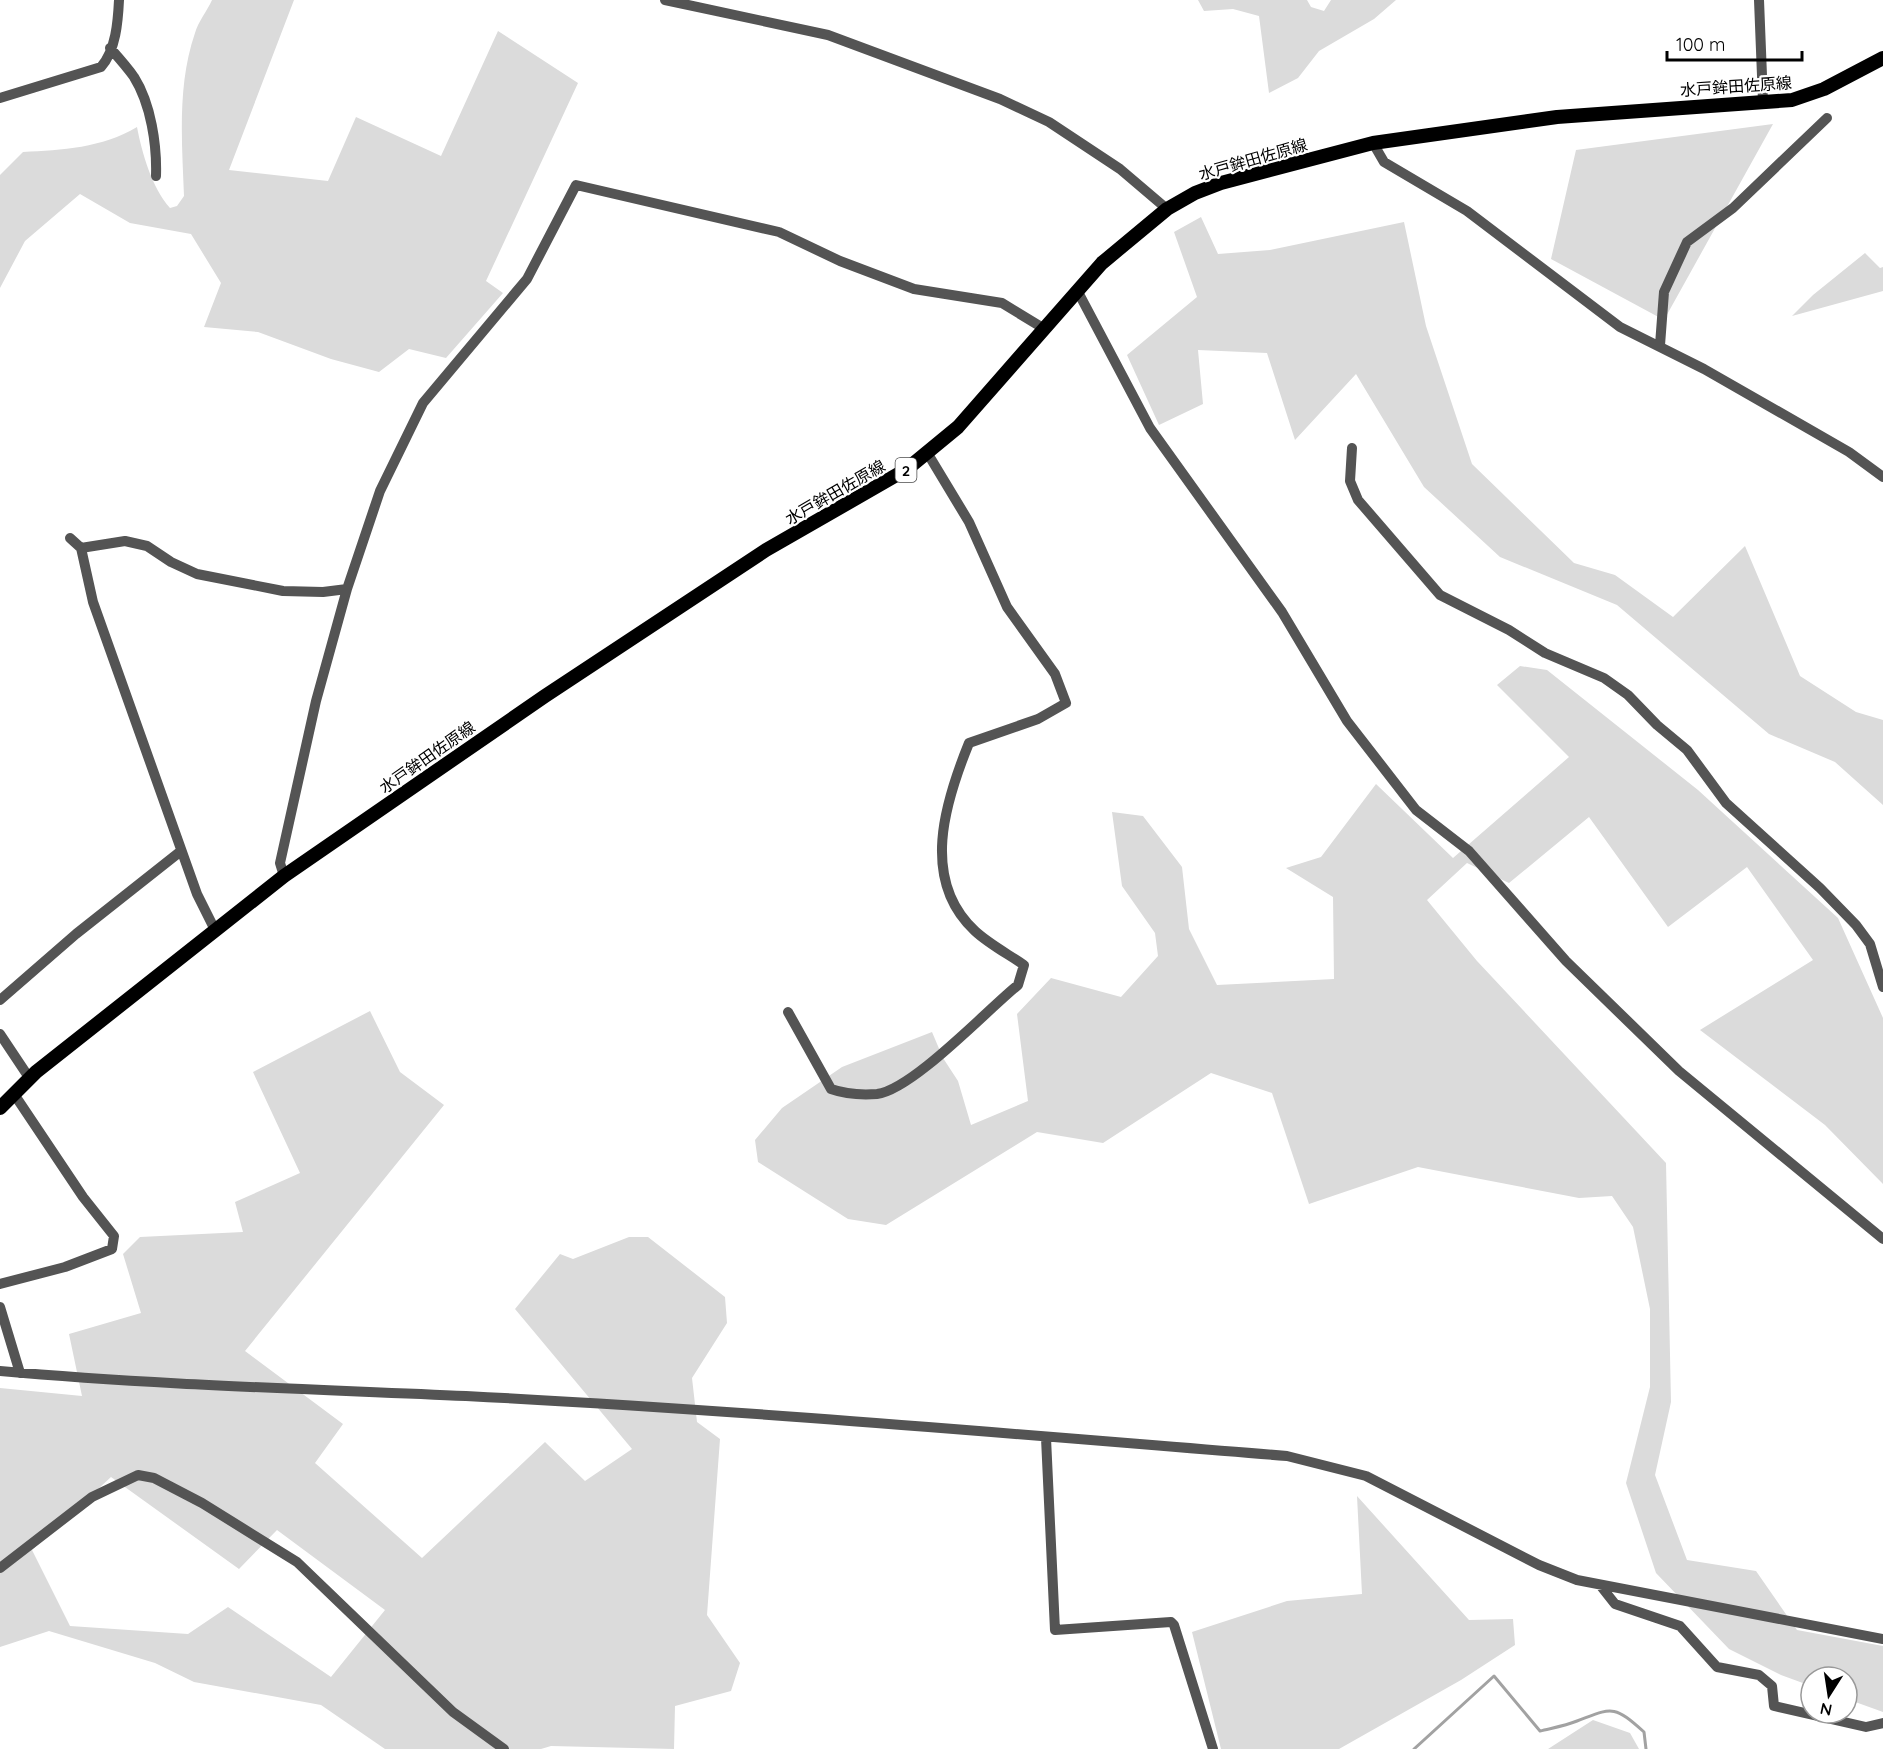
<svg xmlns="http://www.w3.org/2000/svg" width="1883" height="1749" font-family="Quicksand,'Noto Sans JP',sans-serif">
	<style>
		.green { fill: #dbdbdb; fill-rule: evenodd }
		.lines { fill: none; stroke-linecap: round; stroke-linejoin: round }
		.stream { stroke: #a2a2a2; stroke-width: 3 }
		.minor { stroke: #545454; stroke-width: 10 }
		.major { stroke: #000; stroke-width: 14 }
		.labels { text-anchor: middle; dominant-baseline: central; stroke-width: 4.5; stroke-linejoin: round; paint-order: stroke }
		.shield { fill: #fff; stroke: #4c4c4c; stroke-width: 1.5 }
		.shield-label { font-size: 15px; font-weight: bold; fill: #000 }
		.street-label { font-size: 16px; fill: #000; stroke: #fff }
	</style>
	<rect width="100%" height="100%" fill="#fff"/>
	<path class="green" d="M212,0H294L229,170L328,181L356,117L441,156L498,31L578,83L486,281L503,293L446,358L409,349L379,372L331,359L258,332L204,327L221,283L191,234L130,223L80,194L25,241L0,288V175L23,152C62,150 102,148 137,127C142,153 152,188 170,208L177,206L184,196C182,143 177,85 195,33C198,22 207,11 212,0Z
		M1198,0H1307L1311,7L1324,11L1331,0H1396L1374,19L1319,51L1298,78L1269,93L1259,16L1233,9L1204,11Z
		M1773,124L1664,320L1551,259L1576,150Z
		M1201,217L1218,254L1270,250L1404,222L1426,326L1472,464L1574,563L1615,575L1673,617L1745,546L1800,676L1856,712L1883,720V805L1835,762L1769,734L1617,605L1500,557L1424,487L1356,374L1295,440L1267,353L1198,350L1203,404L1159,425L1127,355L1197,297L1174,232Z
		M1865,253L1880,268L1883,267V291L1792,316L1813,295Z
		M1520,666L1547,670L1698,790L1838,918L1883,1018V1184L1825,1125L1700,1030L1813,960L1747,867L1668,927L1589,817L1509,883L1467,863L1427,900L1477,961L1666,1163L1671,1402L1655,1475L1687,1560L1756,1571L1797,1630L1883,1646V1712L1847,1699V1677H1811V1686L1781,1675L1729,1649L1656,1573L1626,1483L1650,1387V1309L1633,1227L1612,1196L1579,1198L1418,1167L1309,1204L1272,1093L1211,1073L1103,1143L1037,1132L886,1225L848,1219L758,1162L755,1140L782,1108L842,1067L932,1032L943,1058L958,1081L971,1125L1028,1101L1017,1014L1051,978L1121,997L1158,956L1155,933L1122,886L1112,812L1143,816L1182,867L1189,929L1217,985L1334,979L1333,897L1286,868L1321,857L1376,784L1453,858L1569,757L1497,685Z
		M370,1011L400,1072L444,1105L245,1351L343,1424L315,1463L422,1558L545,1442L585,1481L632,1449L515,1309L560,1254L573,1259L629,1237H648L725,1297L727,1323L692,1378L697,1422L720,1439L707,1615L740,1663L731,1691L675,1706L674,1749L551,1746L541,1749H385L321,1705L194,1682L155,1663L49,1631L0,1647V1388L82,1396L69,1334L141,1313L123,1254L140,1237L243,1232L235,1202L300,1173L253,1072ZM111,1477L239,1569L277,1530L385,1610L331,1677L228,1607L188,1634L70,1626L32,1550Z
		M1357,1496L1469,1620L1513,1619L1515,1645L1461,1680L1339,1749H1221L1192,1632L1287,1601L1362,1594Z
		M1593,1720L1630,1733L1639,1749H1548Z"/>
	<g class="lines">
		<path class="stream" d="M1414,1749L1494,1676L1540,1731C1552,1728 1565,1726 1577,1721C1612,1708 1613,1704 1644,1732L1646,1749"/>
		<path class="minor" d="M665,0L828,35L1000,99L1049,122L1120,169L1167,209
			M1759,0L1763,101
			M110,48C118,57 127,67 134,77C151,104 157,145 156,176
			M0,98L101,67C116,50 118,21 119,0
			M1373,143L1384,162L1467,211L1620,327L1704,369L1849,452L1883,477
			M1077,290L1150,428L1282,612L1347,721L1416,810L1469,851L1566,961L1679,1071L1883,1239
			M1660,345L1664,292L1687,242L1733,208L1827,118
			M1352,448L1350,481L1358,500L1440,595L1509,630L1545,653L1604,678L1628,695L1657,725L1687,750L1726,803L1820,888L1856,925L1870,944L1883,987
			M70,538L81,548L93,602L197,894L215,930
			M81,548L125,541L147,546L171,562L197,574L283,591L323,592L347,589
			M284,876L280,863L316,701L347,589L380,491L423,403L527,279L576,185L779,232L840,261L914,289L1002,303L1043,328
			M0,1000L76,934L181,851
			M788,1012L831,1089C845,1094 863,1095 877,1094C912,1090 987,1010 1018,985L1024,965C1008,954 989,944 975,931C920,880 945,802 969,743L1038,719L1066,703L1055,674L1007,607L969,522L928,454
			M0,1034L30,1079
			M0,1284L65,1267L112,1249L114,1236L83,1197L14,1094
			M0,1307L20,1373
			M0,1371C155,1385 311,1389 466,1396C740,1410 1014,1434 1287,1456L1366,1476L1539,1565L1577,1580L1883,1639
			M1046,1438L1055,1630L1171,1622L1174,1625L1213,1749
			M0,1568L92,1497L138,1475L154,1478L202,1503L297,1562L453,1712L504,1749
			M1600,1585L1615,1604L1680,1626L1717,1667L1759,1675L1772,1686L1774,1706L1866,1727L1883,1723"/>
		<path class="major" d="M0,1108L36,1072L284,876L545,696L766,550L907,469L958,427L1102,263L1167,209L1195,193L1221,183L1373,143L1557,117L1792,100L1824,89L1883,58"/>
	</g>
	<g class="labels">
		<rect class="shield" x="895.5" y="458" width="21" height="24" rx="4.5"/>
		<g class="shield-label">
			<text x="906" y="470">2</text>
		</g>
		<g class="street-label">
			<text transform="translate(1736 86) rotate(-4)">水戸鉾田佐原線</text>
			<text transform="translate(1253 159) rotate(-16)">水戸鉾田佐原線</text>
			<text transform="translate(835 492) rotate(-30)">水戸鉾田佐原線</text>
			<text transform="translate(427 757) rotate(-35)">水戸鉾田佐原線</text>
		</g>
	</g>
	<g transform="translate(1829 1695) rotate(192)"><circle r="28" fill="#ffffff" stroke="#999999" stroke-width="1.5"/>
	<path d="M0-4.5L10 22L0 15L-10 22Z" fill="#000000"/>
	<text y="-9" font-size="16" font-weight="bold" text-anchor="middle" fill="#000000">N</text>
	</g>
	<path d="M1667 51v9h135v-9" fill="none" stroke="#000000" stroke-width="3"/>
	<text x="1676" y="51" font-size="18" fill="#000000" stroke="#ffffff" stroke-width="4.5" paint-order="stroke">100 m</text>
</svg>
